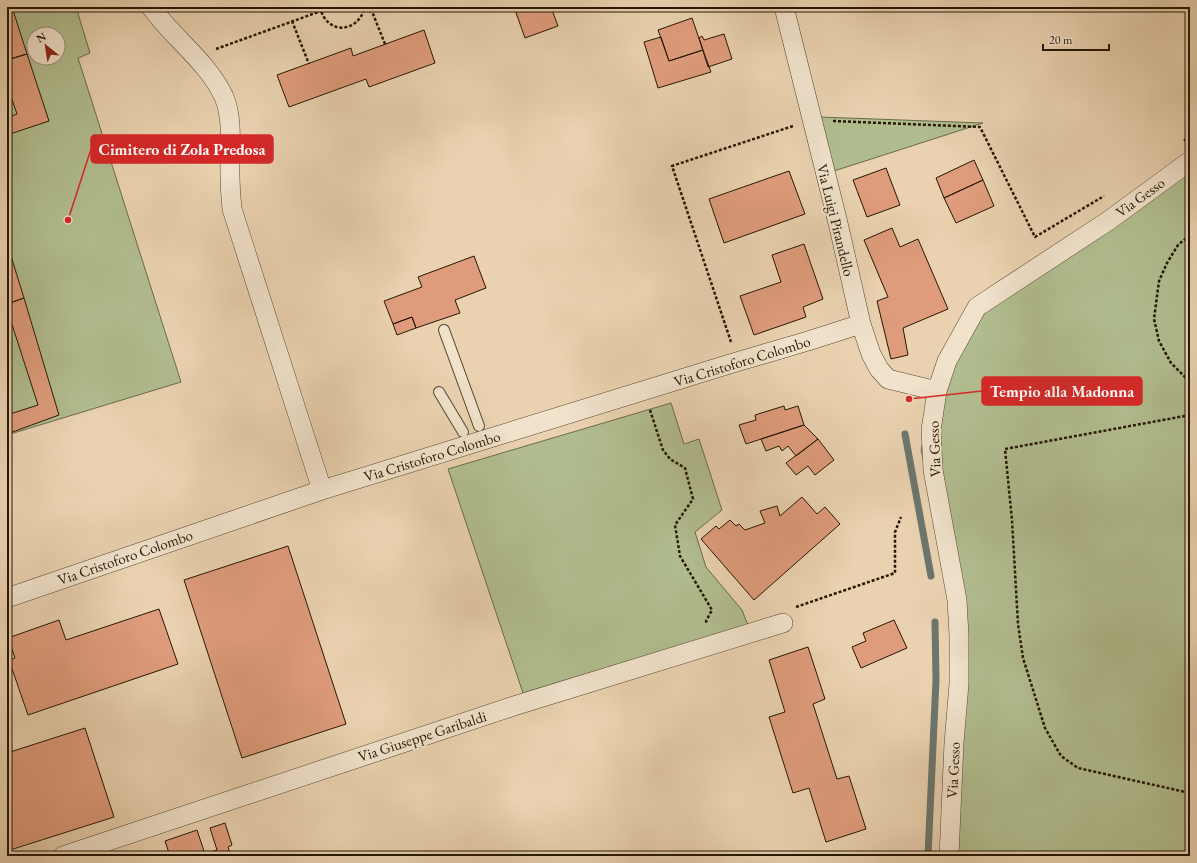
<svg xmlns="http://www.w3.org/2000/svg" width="1197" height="863" font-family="'EB Garamond',serif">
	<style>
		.green { fill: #b1bd8f; stroke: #6b6a4a; fill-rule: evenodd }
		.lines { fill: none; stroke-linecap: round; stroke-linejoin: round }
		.stream { stroke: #6c766e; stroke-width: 7 }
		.building { fill: #df9c7c; stroke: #251704 }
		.lane-casing { stroke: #56462f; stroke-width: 12 }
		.street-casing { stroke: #56462f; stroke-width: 20 }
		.path { stroke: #251704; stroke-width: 2.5; stroke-dasharray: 3 2; stroke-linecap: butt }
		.lane { stroke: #f1e2cc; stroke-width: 10 }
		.street { stroke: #f1e2cc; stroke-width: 19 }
		.labels { text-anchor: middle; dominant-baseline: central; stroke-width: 4; stroke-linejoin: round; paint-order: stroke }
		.street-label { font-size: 15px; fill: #251704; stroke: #f1e2cc }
		.leader { fill: none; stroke: #d62828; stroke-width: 1.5 }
		.callout-dot { fill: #d62828; stroke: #f1e2cc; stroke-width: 1.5 }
		.callout { fill: #d62828; stroke: #d62828; stroke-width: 1.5 }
		.callout-label { font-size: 16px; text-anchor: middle; font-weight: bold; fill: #fff }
	</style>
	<rect width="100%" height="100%" fill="#ead2b0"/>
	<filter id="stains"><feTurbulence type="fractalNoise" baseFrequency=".005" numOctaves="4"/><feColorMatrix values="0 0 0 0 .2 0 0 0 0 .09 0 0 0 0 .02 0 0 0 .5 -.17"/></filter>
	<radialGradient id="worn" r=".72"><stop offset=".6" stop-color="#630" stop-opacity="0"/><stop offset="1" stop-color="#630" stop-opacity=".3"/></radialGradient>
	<path class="green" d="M7,7H76L90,53L78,58L181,382L7,435ZM34,34H58V58H34Z
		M820,117L983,123L834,171Z
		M1190,158V856H948L955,587L921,450L942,370L994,301Z
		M671,403L684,444L699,439L722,510L695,532L706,567L742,610L748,625L523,693L448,469Z"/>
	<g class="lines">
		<path class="stream" d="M905,434L931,576
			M928,856L936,680L935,622"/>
	</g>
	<path class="building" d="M7,7H12L27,54L7,60Z
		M514,7H551L558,26L525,38Z
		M692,18L703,50L669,61L658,30Z
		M424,30L435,63L369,87L366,79L289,107L277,75L351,48L353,56Z
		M724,34L732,59L708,67L699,38L702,36L704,40Z
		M661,37L669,61L703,50L711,72L658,88L644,42Z
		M27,54L49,121L7,135V118L17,114L7,85V60Z
		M974,160L983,180L944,198L936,178Z
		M886,168L900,205L867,217L853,180Z
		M789,171L805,214L724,243L709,199Z
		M983,180L994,206L956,223L944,198Z
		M892,228L900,247L918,239L948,309L903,328L908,355L891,359L877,301L888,297L864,240Z
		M7,243L24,298L7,304Z
		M804,244L823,299L803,307L806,317L754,335L740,296L781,282L772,255Z
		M474,256L486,288L455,300L460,313L416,328L412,317L393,324L384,301L422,287L418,277Z
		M24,298L59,415L7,434V415L38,405L7,309V304Z
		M412,317L416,328L397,335L393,324Z
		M784,406L785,410L798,406L804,425L746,444L739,425L756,420L755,415Z
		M804,425L818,439L796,456L788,446L782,451L779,446L766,451L761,439Z
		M818,439L834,460L815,475L808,466L796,475L786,463Z
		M802,497L817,514L825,507L840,524L754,600L701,539L716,526L719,529L730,520L736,526L739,524L745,530L765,523L760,511L777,506L780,516Z
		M288,546L346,724L242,758L184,580Z
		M159,609L178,664L28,715L9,660L15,658L8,638L59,620L66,640Z
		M894,620L907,648L861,668L852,647L866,641L863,633Z
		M808,647L825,699L813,704L837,779L849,776L866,829L826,842L809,788L793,793L769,717L785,712L769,660Z
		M85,728L114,817L7,851V753Z
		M225,823L232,845L228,847L231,856H170L165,841L197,830L205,854L217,850L210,828Z"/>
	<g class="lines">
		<defs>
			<path id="lane" d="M444,330L479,426
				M439,392L463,432"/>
			<path id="street" d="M151,7C173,38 208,62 224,97C234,121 229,150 230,175C230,186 231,198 232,209L322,490
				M784,7L838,223L861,324L871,354L879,369L888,379L937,391
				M7,598L322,490L733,363L808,341L861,324
				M63,856L517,705L783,623
				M949,856L954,743L959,684V636L957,600L933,470L931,430L937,391L947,361L977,307L1108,221L1190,161"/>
		</defs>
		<use href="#lane" class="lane-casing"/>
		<use href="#street" class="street-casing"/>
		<path class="path" d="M320,7C326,35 358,34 365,7
			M365,7L373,14L385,44
			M292,21L309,64
			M216,49L321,11
			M833,121L980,127L1035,237L1104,196
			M1184,141L1190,136
			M1190,235L1178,245L1167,263L1159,281L1154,319L1159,341L1171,363L1190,382
			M731,342L672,166L793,126
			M650,410L663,450L670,459L685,468L693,499L675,525L680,556L712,610L706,621L707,624
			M1190,415L1005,449L1012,520L1018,624L1023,658L1045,728L1061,756L1078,768L1190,793
			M796,607L895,573V532L901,517"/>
		<use href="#lane" class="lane"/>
		<use href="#street" class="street"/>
	</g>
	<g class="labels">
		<g class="street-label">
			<text transform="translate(1140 197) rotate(-36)">Via Gesso</text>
			<text transform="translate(836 220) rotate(76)">Via Luigi Pirandello</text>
			<text transform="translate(742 361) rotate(-17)">Via Cristoforo Colombo</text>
			<text transform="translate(934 449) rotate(-92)">Via Gesso</text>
			<text transform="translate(432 456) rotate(-17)">Via Cristoforo Colombo</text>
			<text transform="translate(125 557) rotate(-19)">Via Cristoforo Colombo</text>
			<text transform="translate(422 736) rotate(-18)">Via Giuseppe Garibaldi</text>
			<text transform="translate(953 770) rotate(-87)">Via Gesso</text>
		</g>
	</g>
	<path class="leader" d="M68 220L91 149M909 399L982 391"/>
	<g class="callout-dot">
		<circle cx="68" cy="220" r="4"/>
		<circle cx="909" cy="399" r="4"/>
	</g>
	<g class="callout">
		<rect x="91" y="135" width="182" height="28" rx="4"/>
		<rect x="982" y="377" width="160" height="28" rx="4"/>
	</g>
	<g class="callout-label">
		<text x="182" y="155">Cimitero di Zola Predosa</text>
		<text x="1062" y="397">Tempio alla Madonna</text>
	</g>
	<rect width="1197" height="863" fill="none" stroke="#ead2b0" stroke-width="24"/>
	<rect x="8" y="8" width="1181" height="847" fill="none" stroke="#251704" stroke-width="2"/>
	<rect x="12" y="12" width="1173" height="839" fill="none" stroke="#251704"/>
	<g transform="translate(46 46) rotate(330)"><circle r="19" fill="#f1e2cc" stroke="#9f917c"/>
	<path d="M0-3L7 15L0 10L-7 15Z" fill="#8f2418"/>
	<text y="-6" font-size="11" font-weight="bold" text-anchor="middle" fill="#251704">N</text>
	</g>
	<path d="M1043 44v6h66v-6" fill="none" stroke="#251704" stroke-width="2"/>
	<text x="1049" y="44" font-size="12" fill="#251704" stroke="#f1e2cc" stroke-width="3" paint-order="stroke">20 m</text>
	<rect width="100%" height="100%" filter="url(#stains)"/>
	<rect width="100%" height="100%" fill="url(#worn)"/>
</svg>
